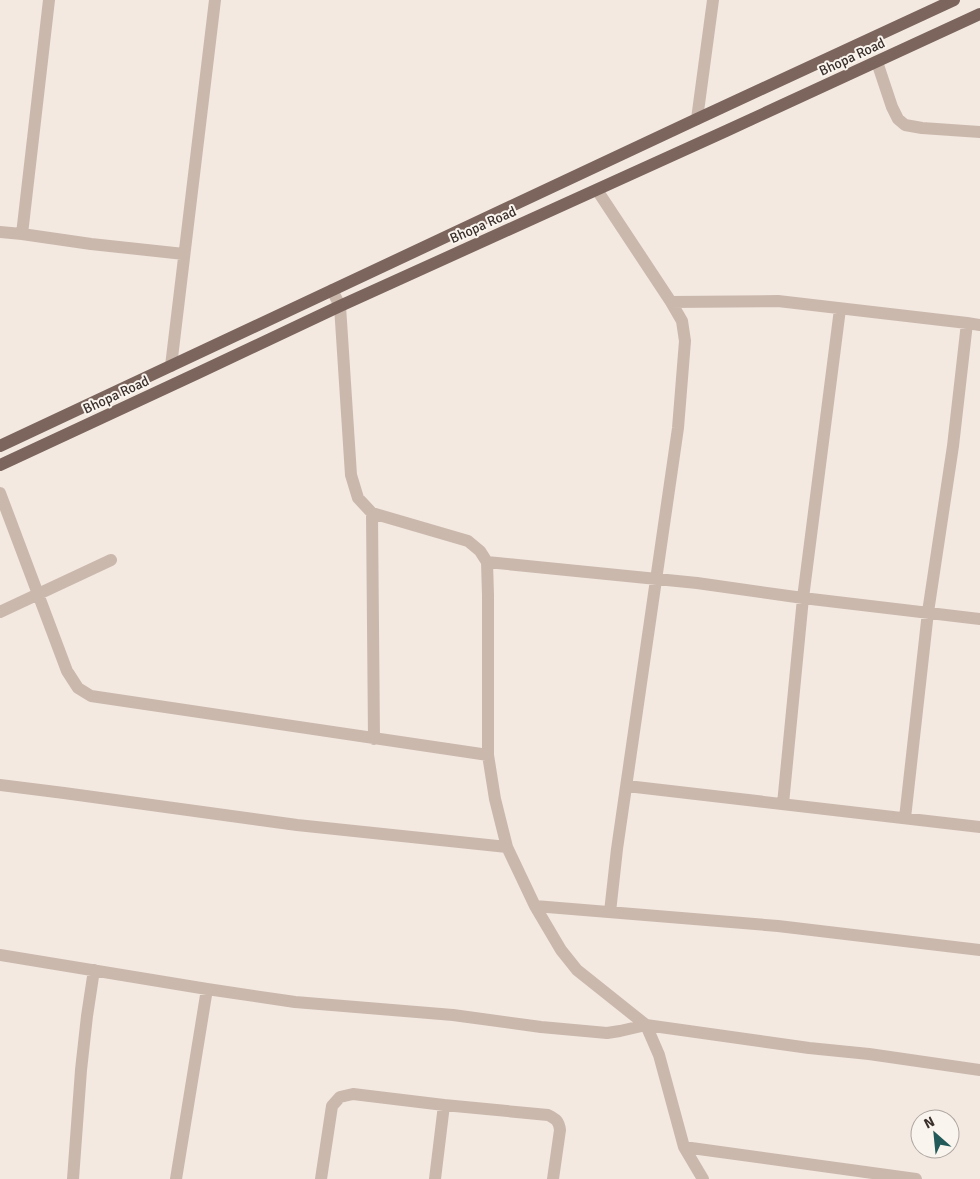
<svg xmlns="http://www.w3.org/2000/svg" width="980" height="1179" font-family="Signika,sans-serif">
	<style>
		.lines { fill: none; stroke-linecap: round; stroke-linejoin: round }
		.minor { stroke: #cbb8ad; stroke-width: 12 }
		.primary { stroke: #7b655d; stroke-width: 12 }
		.labels { text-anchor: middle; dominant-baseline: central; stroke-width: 4; stroke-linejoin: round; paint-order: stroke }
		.street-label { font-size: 14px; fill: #3a2f2b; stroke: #faf4ee }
	</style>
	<rect width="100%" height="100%" fill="#f3e9e1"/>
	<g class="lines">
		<path class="minor" d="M877,62L892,107L898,119L905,125L922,128L980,132
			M697,119L713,0
			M597,190L671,302L682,321L685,341L678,428L617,849L610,912
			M0,232L22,234L91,244L184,254
			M22,234L49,0
			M332,290L340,306L351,475L358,498L372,513L468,541L480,551L487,562L488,595V755L495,799L507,847L535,906L561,950L577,970L646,1025L659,1055L684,1147L703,1179
			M671,302L778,301L967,323L980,325
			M171,366L215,0
			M0,493L67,671L78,688L91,696L488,755
			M372,513L374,739
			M487,562L697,583L803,598L980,619
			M0,612L111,560
			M0,785L64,793L297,825L507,847
			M627,786L980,827
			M783,804L803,598L840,309
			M905,818L928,612L953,446L967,323
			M535,906L778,926L980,950
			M0,955L207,989L295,1002L453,1015L541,1027L607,1033L620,1031L646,1025L809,1048L869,1054L980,1070
			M684,1147L916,1179
			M73,1179L81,1070L87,1016L94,970
			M176,1179L207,989
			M321,1179L332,1106L340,1097L353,1094L444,1105L548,1115C556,1119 559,1121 560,1130L553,1179
			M435,1179L444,1105"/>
		<path class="primary" d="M0,446L697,119L954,0
			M0,465L198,373L340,306L726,131L980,14"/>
	</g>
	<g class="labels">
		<g class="street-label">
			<text transform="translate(852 57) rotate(-25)">Bhopa Road</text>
			<text transform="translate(483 225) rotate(-24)">Bhopa Road</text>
			<text transform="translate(116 395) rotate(-25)">Bhopa Road</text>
		</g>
	</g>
	<g transform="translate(935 1134) rotate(333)"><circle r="24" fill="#faf4ee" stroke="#ada5a0"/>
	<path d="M0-4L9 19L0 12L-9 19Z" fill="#225a5a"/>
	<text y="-8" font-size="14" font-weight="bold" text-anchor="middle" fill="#3a2f2b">N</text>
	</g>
</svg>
